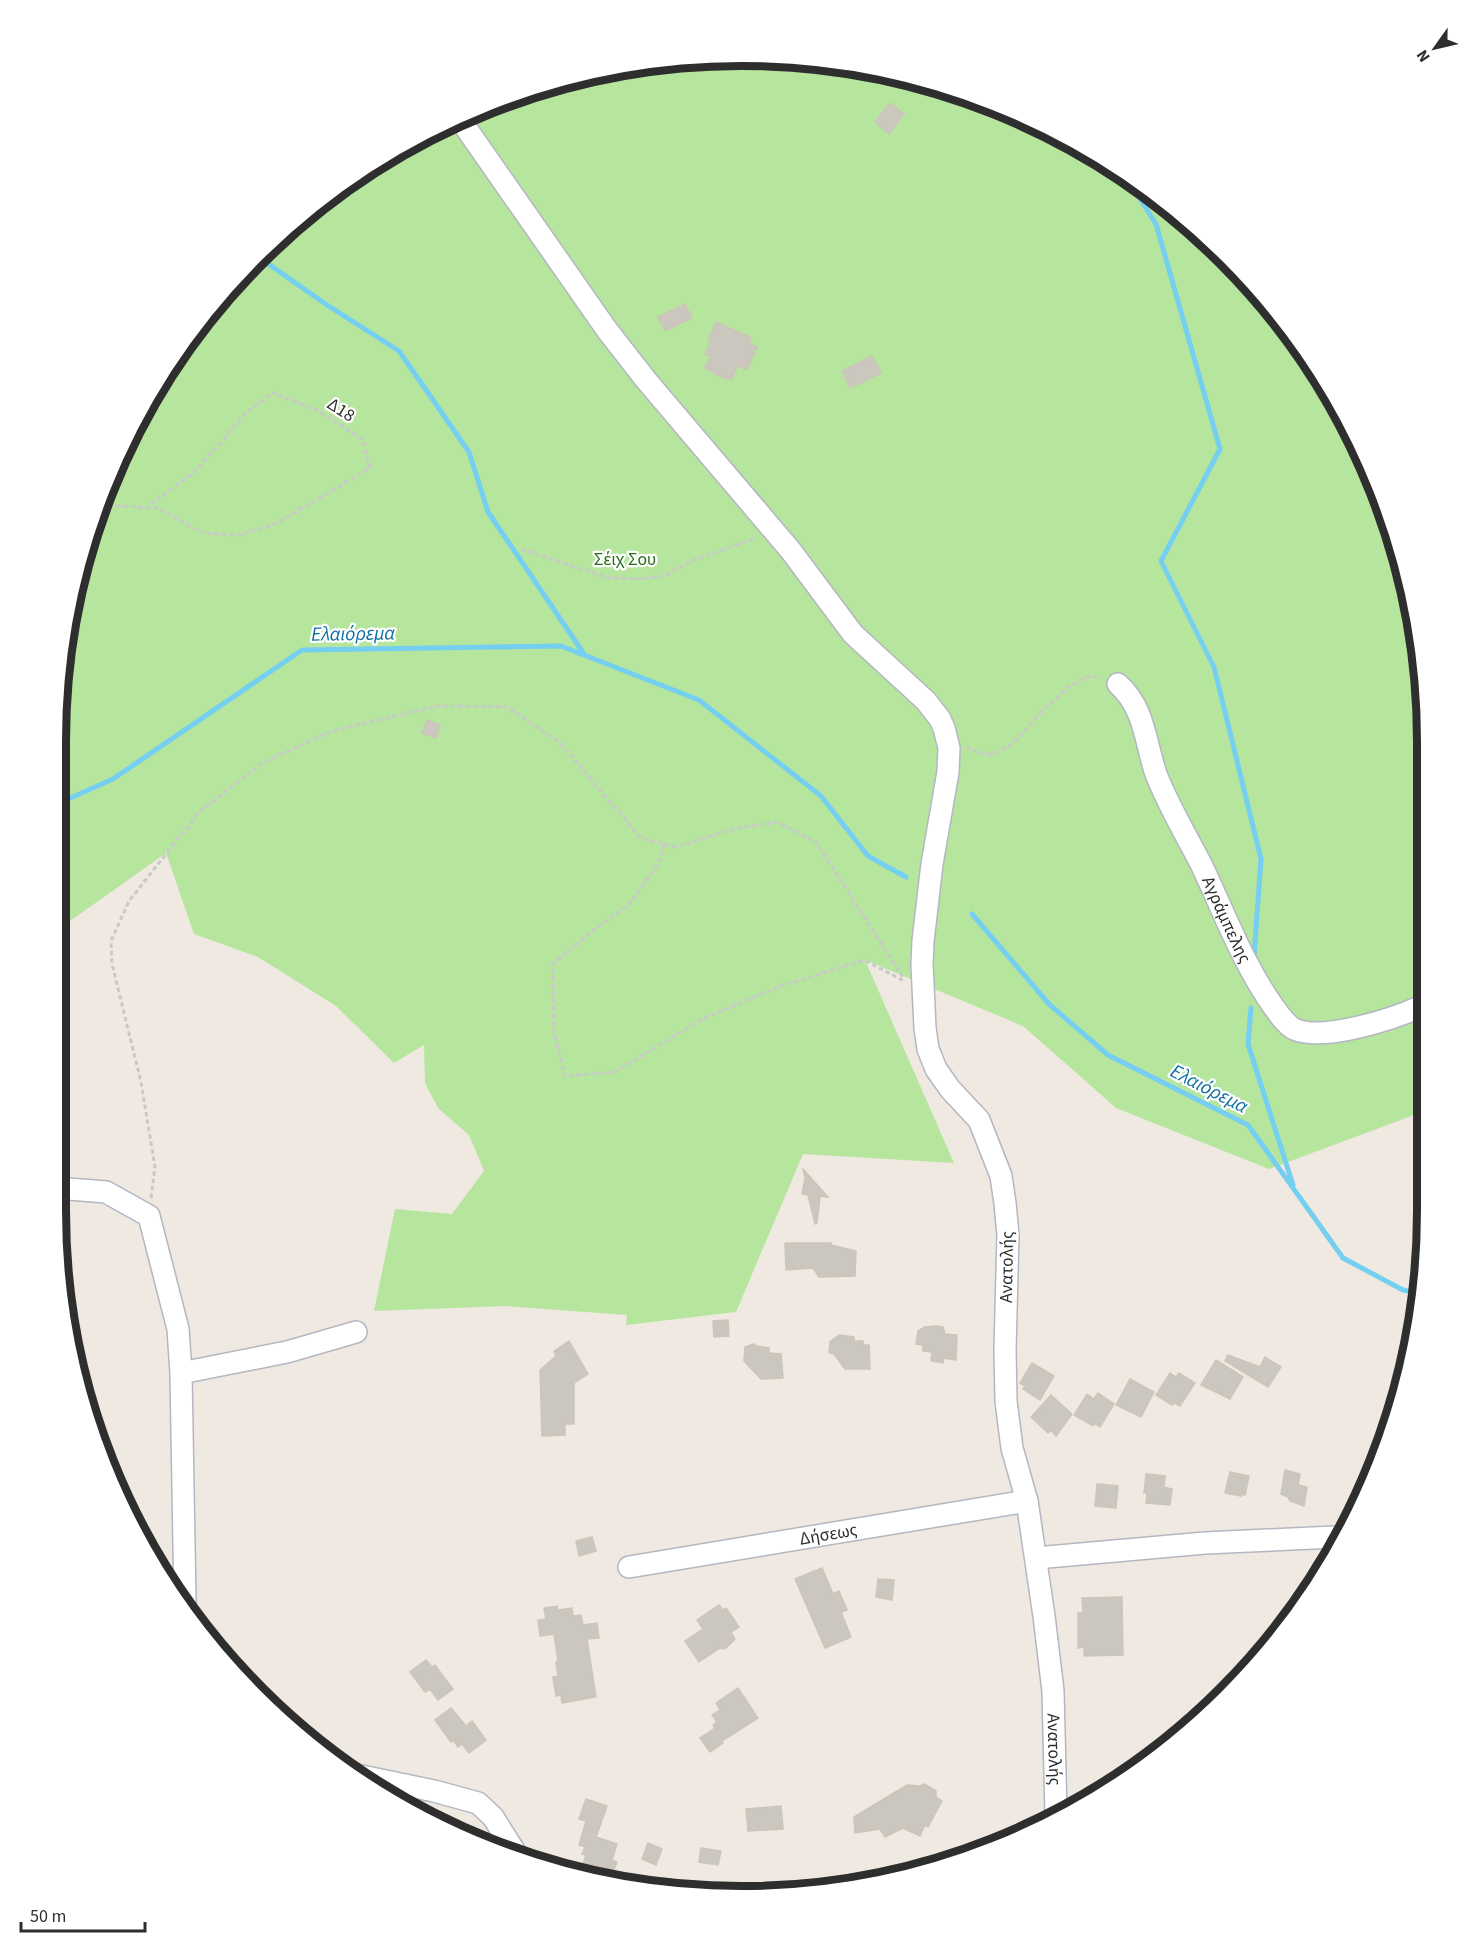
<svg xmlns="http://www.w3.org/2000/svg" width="1483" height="1952" font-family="'Source Sans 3',sans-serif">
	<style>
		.green { fill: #b6e59e }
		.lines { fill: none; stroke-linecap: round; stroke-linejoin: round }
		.stream { stroke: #75cff0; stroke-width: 5 }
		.building { fill: #cbc7bf; stroke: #cbc5ba; stroke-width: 1.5 }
		.minor-casing { stroke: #b4b7c1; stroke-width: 24 }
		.path { stroke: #c9c9c9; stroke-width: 3; stroke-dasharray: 4.5 3; stroke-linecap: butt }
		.minor { stroke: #fff; stroke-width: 21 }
		.labels { text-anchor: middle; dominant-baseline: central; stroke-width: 4.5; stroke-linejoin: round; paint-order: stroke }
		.street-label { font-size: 18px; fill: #2e2e2e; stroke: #fff }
		.park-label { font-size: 18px; fill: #2c6e1b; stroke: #fff }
		.water-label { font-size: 20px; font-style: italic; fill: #0d6fa3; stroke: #fff }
		.rim { fill: none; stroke: #2e2e2e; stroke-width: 8 }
	</style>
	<rect width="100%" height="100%" fill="#efe9e1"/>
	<path class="green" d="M741,56L875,69L1004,108L1122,171L1226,256L1312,360L1391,521L1422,652V1112L1269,1169L1116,1108L1023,1026L865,960L954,1163L803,1154L736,1312L626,1325L627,1315L505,1306L374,1311L395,1209L452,1214L484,1171L469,1135L438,1108L425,1083L424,1045L394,1063L336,1006L258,957L194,934L166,853L56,931L57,697L79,564L126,438L197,324L257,256L360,171L479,108L607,69Z"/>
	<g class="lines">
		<path class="stream" d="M1122,171L1156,224L1220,449L1161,561L1214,667L1261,859L1254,957
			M257,256L327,305L399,351L469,452L488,512L584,654
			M57,804L113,779L302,650L561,646L699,700L821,796L868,856L906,877
			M972,914L1049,1004L1108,1055L1248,1125L1343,1258L1403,1290L1422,1294
			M1251,1008L1248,1044L1293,1185"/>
	</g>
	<path class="building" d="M890,103L904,114L889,134L875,122Z
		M685,304L692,318L665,331L658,317Z
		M716,322L752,338L749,344L757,347L747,370L738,365L731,380L714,374L715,373L705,368L711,356L705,354L711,341L708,340Z
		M872,356L881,373L850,388L842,371Z
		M427,720L440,725L436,738L422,733Z
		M803,1169L828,1197L820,1196L817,1223L815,1224L808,1195L802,1194L805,1178Z
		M785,1243H831V1245L856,1251L855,1276L819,1277L813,1268L786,1270Z
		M728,1320L729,1336L714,1337L713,1321Z
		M936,1326L943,1327L945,1334L957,1335L956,1360L944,1358L943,1363L931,1361L932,1352L923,1351V1345L916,1344L918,1331L925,1327Z
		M839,1335L854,1337V1341H863V1345H869L870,1369H845L834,1354L829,1353L830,1342Z
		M569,1341L588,1374L574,1383V1424H565V1435L542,1436L540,1370L556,1356L554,1351Z
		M753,1344L757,1346L769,1348V1353L781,1354L783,1378L761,1379L744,1361L745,1347Z
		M1228,1355L1260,1367L1265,1357L1281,1367L1268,1387L1225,1361Z
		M1216,1360L1243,1377L1230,1399L1201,1385Z
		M1032,1363L1054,1376L1040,1400L1023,1389L1025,1386L1020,1383Z
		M1170,1373L1176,1377L1179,1373L1195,1383L1180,1406L1174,1403L1172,1405L1156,1395Z
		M1130,1379L1154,1392L1141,1417L1116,1405Z
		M1098,1393L1114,1404L1100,1427L1094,1423L1093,1426L1074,1415L1087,1394L1094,1399Z
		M1051,1395L1072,1414L1056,1436L1051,1430L1048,1433L1031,1417Z
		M1285,1470L1300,1474L1298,1485L1307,1487L1304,1506L1290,1501L1288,1497L1281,1494Z
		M1230,1472L1249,1476L1245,1495L1241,1494V1496L1225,1493Z
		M1146,1474L1165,1476L1164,1487L1172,1489L1170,1505L1146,1503L1147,1493H1144Z
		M1097,1484L1118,1486L1116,1508L1095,1506Z
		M592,1537L596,1551L579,1556L576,1541Z
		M822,1568L833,1594L839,1591L847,1610L841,1612L851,1637L825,1648L795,1579Z
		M878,1579L894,1580L892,1600L876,1597Z
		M1122,1597L1123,1655L1084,1656V1647L1078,1648V1613H1083L1082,1598Z
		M719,1605L723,1610L726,1608L739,1627L731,1632L735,1639L725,1649L720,1648L699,1662L685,1641L703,1629L697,1620Z
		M557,1606L558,1610L572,1608L573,1616L581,1615L583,1625L597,1623L599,1638L587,1639L596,1697L562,1703L561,1695L556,1696L553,1677L558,1676L556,1662L558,1661L554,1634L540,1636L538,1620L546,1619L544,1608Z
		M426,1660L432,1667L435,1665L453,1689L438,1700L430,1689L425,1692L410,1672Z
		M738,1688L758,1718L722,1741L723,1743L710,1752L700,1738L715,1728L713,1725L717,1722L712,1715L720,1710L716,1703Z
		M451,1708L466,1726L472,1721L486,1740L469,1753L462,1744L458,1747L453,1740L451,1742L435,1720Z
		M924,1784L936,1791V1797L942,1801L928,1827L925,1825L920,1836L903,1828L885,1837L880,1829L855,1833L854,1817L907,1785L920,1786Z
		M586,1799L607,1806L596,1837L617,1844L612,1860L617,1862L610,1880L581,1870L586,1855L582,1854L585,1847L579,1845L586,1821L579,1819Z
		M781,1806L783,1829L748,1831L746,1809Z
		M648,1843L662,1849L656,1865L642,1859Z
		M701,1848L721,1851L718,1865L699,1862Z"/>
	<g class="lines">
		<defs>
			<g id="minor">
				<path id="s1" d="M459,118L607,330L646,380L791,551L853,634L926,701L940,719L944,728L949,748L948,772L932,864L923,941L922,965L925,1028L928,1049L936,1069L950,1089L979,1120L1001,1176L1005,1203L1008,1235L1005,1350L1006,1401L1012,1448L1027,1501L1044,1616L1053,1691L1056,1814"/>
				<path id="s2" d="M1118,684C1145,708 1145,742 1156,774C1168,805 1186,835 1201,864C1224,912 1242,962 1273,1006C1279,1014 1285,1024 1294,1029C1323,1042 1393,1019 1422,1006"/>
				<path d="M56,1188L106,1192L149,1216L178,1329L181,1373L185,1602"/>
				<path d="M181,1373L287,1352L356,1332"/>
				<path d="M1036,1558L1205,1543L1334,1537"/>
				<path id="s3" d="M629,1567L1027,1501"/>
				<path d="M352,1774L434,1791L478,1803L493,1817L515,1852"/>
			</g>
		</defs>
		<use href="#minor" class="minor-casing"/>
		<path class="path" d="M101,505L158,508L202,533L240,535L277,523L370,468L362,439L317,410L273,393L247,412L196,471L148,506
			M521,549L609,578L641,579L664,576L694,560L756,538
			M967,747L977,752L993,755L1014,743L1040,713L1067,688L1085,677H1102
			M665,844L658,864L629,905L595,929L553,964L554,1033L565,1076L615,1072L704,1018L781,986L864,960L904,981
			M151,1198L155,1167L141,1082L112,964L111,941L129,901L200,811L264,762L332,731L438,706L507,707L560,743L641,838L676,847L734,829L777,822L816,842L904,979"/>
		<use href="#minor" class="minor"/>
	</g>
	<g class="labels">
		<g class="street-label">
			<text transform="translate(341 410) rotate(32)">Δ18</text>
			<text stroke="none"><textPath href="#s2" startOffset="261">Αγράμπελης</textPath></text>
			<text transform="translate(1007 1267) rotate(-89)">Ανατολής</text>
			<text stroke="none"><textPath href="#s3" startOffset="202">Δήσεως</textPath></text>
			<text stroke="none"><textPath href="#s1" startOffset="1832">Ανατολής</textPath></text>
		</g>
		<g class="park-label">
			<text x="625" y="559">Σέιχ Σου</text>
		</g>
		<g class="water-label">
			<text transform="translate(353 634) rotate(-1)">Ελαιόρεμα</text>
			<text transform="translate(1209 1089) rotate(27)">Ελαιόρεμα</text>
		</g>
	</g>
	<path d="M0 0H1483V1952H0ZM741 66H742A675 675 0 0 1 1417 741V1211A675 675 0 0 1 742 1886H741A675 675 0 0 1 66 1211V741A675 675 0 0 1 741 66Z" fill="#fff" fill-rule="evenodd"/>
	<path class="rim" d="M741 66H742A675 675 0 0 1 1417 741V1211A675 675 0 0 1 742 1886H741A675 675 0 0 1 66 1211V741A675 675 0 0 1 741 66Z"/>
	<g transform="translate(1435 48) rotate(236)" stroke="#ffffff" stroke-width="4.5" paint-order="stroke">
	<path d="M0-4.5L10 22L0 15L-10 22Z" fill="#2e2e2e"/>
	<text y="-9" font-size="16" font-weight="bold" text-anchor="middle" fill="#2e2e2e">N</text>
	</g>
	<path d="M21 1922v9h124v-9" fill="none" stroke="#2e2e2e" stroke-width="3"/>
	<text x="30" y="1922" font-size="18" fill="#2e2e2e" stroke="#ffffff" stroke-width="4.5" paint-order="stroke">50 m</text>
</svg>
